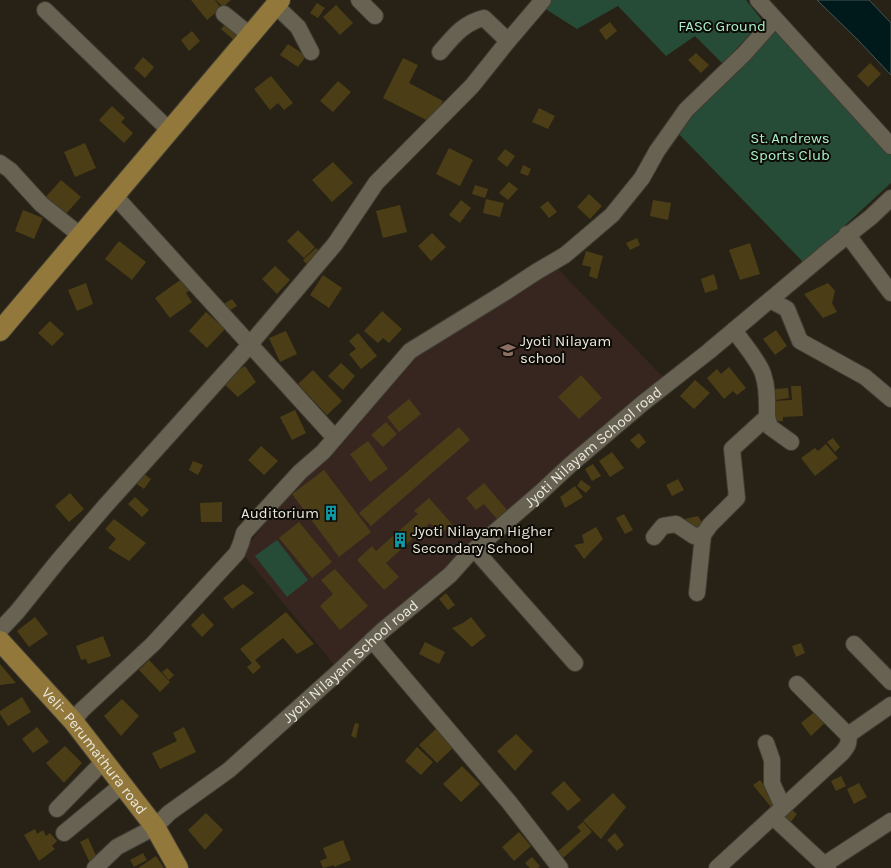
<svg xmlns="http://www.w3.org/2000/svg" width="891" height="868" font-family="Karla,sans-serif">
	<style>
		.education { fill: #372520 }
		.green { fill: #264c38 }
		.water { fill: #00191a; stroke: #465755 }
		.building { fill: #4b3e16 }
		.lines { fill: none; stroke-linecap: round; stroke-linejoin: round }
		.minor-casing { stroke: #403c33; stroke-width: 18 }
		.major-casing { stroke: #403c33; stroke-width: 22 }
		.minor { stroke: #676252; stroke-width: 16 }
		.major { stroke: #92783b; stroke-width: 20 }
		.labels { text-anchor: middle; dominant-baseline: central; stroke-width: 4; stroke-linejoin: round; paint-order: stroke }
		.park-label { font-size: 15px; fill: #aaf1ca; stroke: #0e0c06 }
		.poi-label { font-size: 15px; fill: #ebe8df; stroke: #0e0c06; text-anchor: start }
		.street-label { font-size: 15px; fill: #ebe8df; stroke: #0e0c06 }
	</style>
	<rect width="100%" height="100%" fill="#272215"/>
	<path class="education" d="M556,267L663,377L336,667L242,553L285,497L418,352Z"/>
	<path class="green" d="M552,0H746L762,20L723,64L695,36L666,56L618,6L577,29L544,8Z
		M776,28L891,152V183L804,263L675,130Z
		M277,540L308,580L287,597L255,556Z"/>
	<path class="water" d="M817,0H869L891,23V75L858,40Z"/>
	<path class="building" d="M191,0H215L221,8L207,20Z
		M216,0H231L223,7Z
		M317,3L325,8L318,18L310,13Z
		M336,5L353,23L340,35L323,17Z
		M227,22L240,33L234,40L221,29Z
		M610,22L617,31L606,40L599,30Z
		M192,31L200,41L189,51L181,40Z
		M288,44L306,56L298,67L280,55Z
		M696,53L709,65L701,73L688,60Z
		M143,57L154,67L145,78L134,68Z
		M403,58L418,65L409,83L443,101L432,123L383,98Z
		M870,63L881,74L868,87L857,76Z
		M271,76L293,103L284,110L278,103L270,110L254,89Z
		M338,81L351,92L333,112L320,101Z
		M112,106L125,118L121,122L133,133L124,143L99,120Z
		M539,108L555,116L548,129L532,122Z
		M85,143L96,168L75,177L64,152Z
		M449,148L473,160L460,186L436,174Z
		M505,149L515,156L507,167L497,159Z
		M333,162L353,183L332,202L312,180Z
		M523,165L531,169L528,176L520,173Z
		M61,180L81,197L63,217L43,200Z
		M509,182L518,189L508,200L499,193Z
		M475,185L488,189L485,198L472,194Z
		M589,194L602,206L590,219L577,207Z
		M486,199L504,203L500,217L483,213Z
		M461,200L471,208L460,223L449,215Z
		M653,200L671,203L668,220L650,216Z
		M548,201L557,212L549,218L540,207Z
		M400,205L407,232L383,238L376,211Z
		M23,210L43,218L34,239L15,231Z
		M298,230L315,247L304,258L287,241Z
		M432,233L446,247L431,261L418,246Z
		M637,238L640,245L630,250L626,243Z
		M119,241L146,262L132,280L105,259Z
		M750,243L760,274L740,280L729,250Z
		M316,248L321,253L308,266L303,260Z
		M586,251L603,256L597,279L589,276L591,267L582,265Z
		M275,266L290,280L277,294L262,279Z
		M714,274L718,289L705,293L701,279Z
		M323,275L342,288L329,308L310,295Z
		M183,278L191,290L186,293L192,302L170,318L155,298Z
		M86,283L93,304L77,311L68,290Z
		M828,283L835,291L832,303L837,312L823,318L804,294Z
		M232,299L237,306L224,314L219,307Z
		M382,311L402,329L389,343L383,338L378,343L364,331Z
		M206,312L225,329L207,348L189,331Z
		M50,321L64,334L52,346L38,333Z
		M776,330L787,346L775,355L763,339Z
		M286,331L297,354L280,362L269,338Z
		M358,333L377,356L361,369L349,354L356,349L349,341Z
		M341,363L355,376L343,390L328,376Z
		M245,366L256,382L238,397L225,385L232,374Z
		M729,367L746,388L737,395L733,391L724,399L707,378L717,369L721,374Z
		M313,370L342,401L327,415L298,384Z
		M581,375L602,398L579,419L558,397Z
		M695,380L710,393L694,409L680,396Z
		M791,386H801L803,416L783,417V421L773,422L772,401L792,400Z
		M788,388L789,398L776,400L775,389Z
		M409,399L421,414L399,432L387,417Z
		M295,410L306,433L292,440L280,417Z
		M386,422L397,434L383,447L371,435Z
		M459,427L470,440L371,526L359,513Z
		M639,433L646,442L638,449L630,440Z
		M833,438L840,447L835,452L827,442Z
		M368,441L388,469L370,482L350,454Z
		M826,444L838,458L815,476L801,458L815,448L818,451Z
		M261,446L278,461L264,475L248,460Z
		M612,452L624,468L610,477L599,461Z
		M193,461L203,465L198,475L189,470Z
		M593,464L601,476L592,481L585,469Z
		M138,470L151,479L144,489L131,480Z
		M324,470L371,532L339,557L292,494Z
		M678,479L684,490L672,496L666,485Z
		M581,480L591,487L586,493L577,486Z
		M484,483L507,510L497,519L484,504L476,510L466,498Z
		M575,486L583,497L565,508L560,497Z
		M70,493L84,509L69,522L55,506Z
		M135,497L149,510L142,517L128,504Z
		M429,498L452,524L440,535L430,523L386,563L399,577L384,590L357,560L372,546L376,551L418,514L414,511Z
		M222,502V522H201L200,503Z
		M624,514L633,530L625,534L616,518Z
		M698,516L706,529L693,534L685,519Z
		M114,519L146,543L129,561L108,548L116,539L105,529Z
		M299,522L332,562L312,578L279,538Z
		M596,527L603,539L584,559L574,545L584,543L582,535Z
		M335,569L368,606L340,630L320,606L333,594L321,580Z
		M243,584L254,593L232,609L223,598Z
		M446,593L455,605L448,610L439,599Z
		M286,612L314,644L297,654L283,638L255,660L261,667L253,674L247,667L252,663L240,649Z
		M203,613L214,625L202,637L191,625Z
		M35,617L48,634L29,647L17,631Z
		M471,617L486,636L472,647L452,628L463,623Z
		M103,636L111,656L88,664L86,659L81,660L76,646Z
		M425,642L445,652L439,664L419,654Z
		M801,643L805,653L796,657L792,646Z
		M149,660L170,682L160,692L139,670Z
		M0,664L16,683L0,685Z
		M167,668L174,675L169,680L162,672Z
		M22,697L31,712L8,726L0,714V711Z
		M122,699L139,716L121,736L104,716Z
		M818,709L828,720L811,736L801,723Z
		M355,723L359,724L356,738L351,736Z
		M37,727L49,742L33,753L22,739Z
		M184,727L196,752L160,769L152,753L177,741L173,733Z
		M438,727L456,745L437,763L419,745Z
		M516,734L533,751L515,771L497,751Z
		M65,746L82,763L64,783L46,763Z
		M417,747L433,762L421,775L405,761Z
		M462,766L480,784L461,802L443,784Z
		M841,776L846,786L836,791L831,781Z
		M760,780L778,802L771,807L753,785Z
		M564,781L581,800L568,811L551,793Z
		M859,783L867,797L854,804L847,789Z
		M613,793L626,807L601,839L583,821Z
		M791,809L797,814L790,823L784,817Z
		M206,813L223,830L205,850L188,830Z
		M583,822L592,832L563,858L557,852L581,831L577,827Z
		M35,829L37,834L43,830L46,836L50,833L57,841L52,846L55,849L39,861L24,835Z
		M519,832L531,846L514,861L502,847Z
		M615,833L624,845L617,851L607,840Z
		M88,838L99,862L91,865L80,842Z
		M343,840L351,860L334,867V865L323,868L320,861L327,858L323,848Z
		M143,853L147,860L134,867L130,860Z
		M156,856L164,868H138Z
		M532,857L540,866L538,868H530L525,863Z"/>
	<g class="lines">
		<defs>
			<g id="minor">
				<path d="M359,0L375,16"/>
				<path d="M758,0L891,146"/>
				<path d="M276,6L298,27L311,52"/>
				<path d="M45,10L167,128L168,132"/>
				<path d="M224,14L250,35"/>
				<path d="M440,52C453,37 463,23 484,18L508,41"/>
				<path d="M0,163L10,170L41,204L80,235"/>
				<path d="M114,195L335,438"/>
				<path d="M847,234L891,293"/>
				<path d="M770,300L787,309L800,341L865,377L891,399"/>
				<path d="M767,417L770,427L791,442"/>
				<path d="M654,537L663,526L676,524L694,536L703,535"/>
				<path d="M475,550L575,663"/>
				<path d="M697,593L703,535L710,525L737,498L732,449L767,417C767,403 768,388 763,374C759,361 742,342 734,330"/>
				<path d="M0,630L17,612L58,561L106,505L240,356L335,244L376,183L472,86L508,41L543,0"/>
				<path d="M372,640L509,802L560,868"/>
				<path d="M854,644L891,682"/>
				<path d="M73,721L82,710L153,644L237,553L241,543L244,533L300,472L323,452L410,351L504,293L536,272L565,255L612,215L642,178L657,151L686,110L745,53L775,19"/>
				<path d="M848,735L891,705"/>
				<path d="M766,743L772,760V783L783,807"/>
				<path d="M57,809L104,761"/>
				<path d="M773,817L828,868"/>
				<path d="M64,833L122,785"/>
				<path d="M825,864L891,821"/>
				<path id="s1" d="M95,868L117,847L155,827L169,813L229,770L333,677L382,631L450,575L467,556L541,492L570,465L643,403L708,352L833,247L871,217L891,198"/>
				<path d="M717,868L842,753C847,747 850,743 848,735L797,684"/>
			</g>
			<g id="major">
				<path d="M0,331L280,0"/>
				<path id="s2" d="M0,641L73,721L155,827L178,868"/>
			</g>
		</defs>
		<use href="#minor" class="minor-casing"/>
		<use href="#major" class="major-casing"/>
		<use href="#minor" class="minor"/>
		<use href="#major" class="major"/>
	</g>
	<defs>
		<symbol id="school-bare" viewBox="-9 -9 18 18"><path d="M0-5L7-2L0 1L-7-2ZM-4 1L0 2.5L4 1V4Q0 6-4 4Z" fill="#8d6e63" stroke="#0e0c06" stroke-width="2.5" paint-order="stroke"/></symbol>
		<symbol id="building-bare" viewBox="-9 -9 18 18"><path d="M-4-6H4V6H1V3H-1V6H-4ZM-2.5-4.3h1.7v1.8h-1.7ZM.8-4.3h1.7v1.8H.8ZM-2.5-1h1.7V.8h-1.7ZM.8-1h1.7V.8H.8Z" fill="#0f9aa8" stroke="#0e0c06" stroke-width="2.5" paint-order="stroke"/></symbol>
	</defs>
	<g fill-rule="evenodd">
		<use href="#school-bare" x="497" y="339" width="22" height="22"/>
		<use href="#building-bare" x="320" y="502" width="22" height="22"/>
		<use href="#building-bare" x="389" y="529" width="22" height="22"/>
	</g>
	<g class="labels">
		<g class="park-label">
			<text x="722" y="26">FASC Ground</text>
			<text x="790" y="138">St. Andrews<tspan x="790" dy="17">Sports Club</tspan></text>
		</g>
		<g class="poi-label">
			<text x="520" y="341">Jyoti Nilayam<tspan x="520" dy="17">school</tspan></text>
			<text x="319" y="513" text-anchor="end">Auditorium</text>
			<text x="412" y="531">Jyoti Nilayam Higher<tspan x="412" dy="17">Secondary School</tspan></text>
		</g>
		<g class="street-label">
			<text stroke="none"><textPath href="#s1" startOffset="654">Jyoti Nilayam School road</textPath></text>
			<text stroke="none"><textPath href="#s1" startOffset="330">Jyoti Nilayam School road</textPath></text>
			<text stroke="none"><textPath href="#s2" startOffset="145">Veli- Perumathura road</textPath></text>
		</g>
	</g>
</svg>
